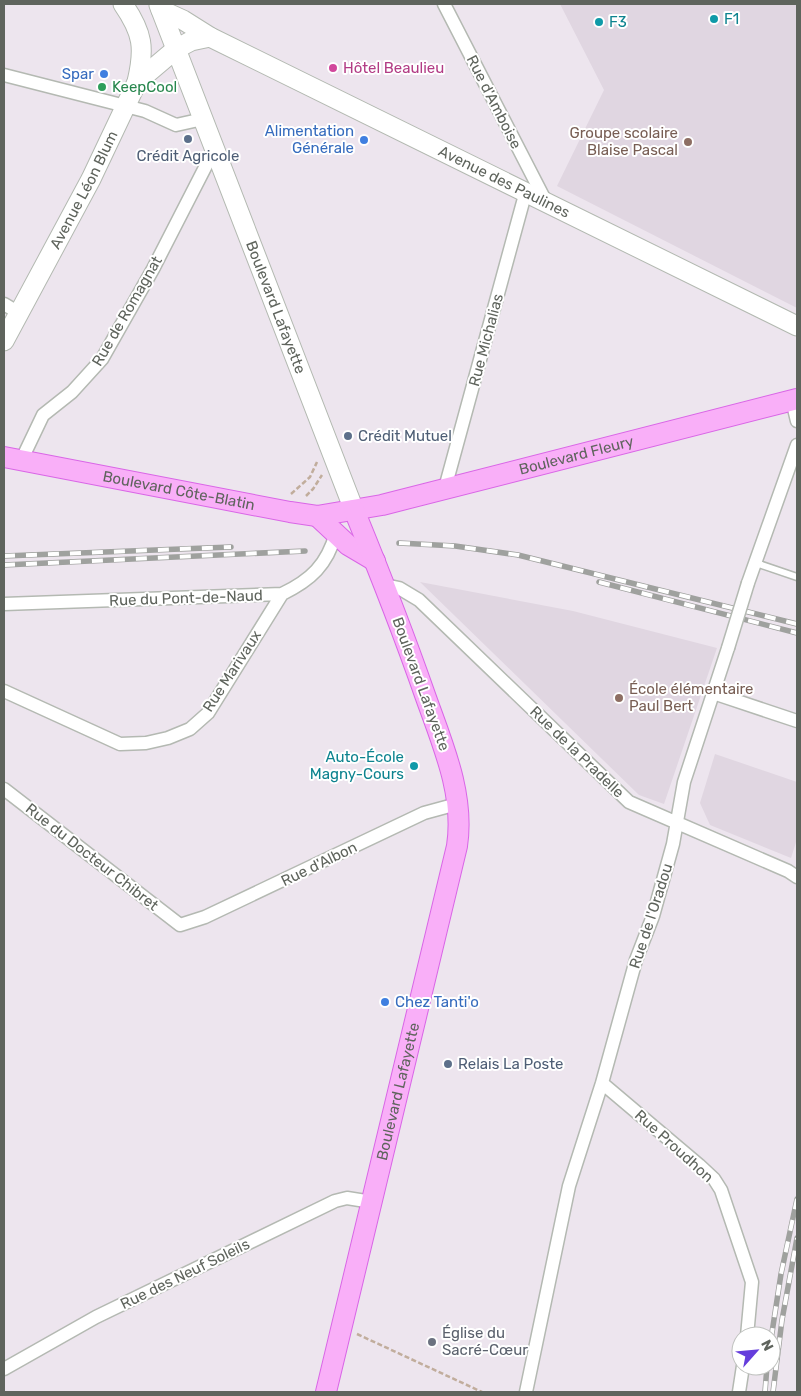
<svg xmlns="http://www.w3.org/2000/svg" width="801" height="1396" font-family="Rubik,sans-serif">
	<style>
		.education { fill: #e0d6e1 }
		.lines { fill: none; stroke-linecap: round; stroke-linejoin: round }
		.service-casing { stroke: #b4b9b2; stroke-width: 9 }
		.minor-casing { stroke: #b4b9b2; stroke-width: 15 }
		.secondary-casing { stroke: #b3b9b1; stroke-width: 21 }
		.primary-casing { stroke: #d966e6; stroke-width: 22 }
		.path { stroke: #c1ad9c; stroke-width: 2.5; stroke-dasharray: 5 2.5; stroke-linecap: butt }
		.service { stroke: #fff; stroke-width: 6 }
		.minor { stroke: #fff; stroke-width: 12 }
		.secondary { stroke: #fff; stroke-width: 19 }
		.primary { stroke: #f9aff8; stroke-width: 20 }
		.rail-casing { stroke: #9fa19e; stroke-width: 5.5 }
		.rail { stroke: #fff; stroke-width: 4; stroke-dasharray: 11; stroke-linecap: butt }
		.minor-bridge-casing { stroke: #b4b9b2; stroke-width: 15; stroke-linecap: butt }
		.minor-bridge { stroke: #fff; stroke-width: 12 }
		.culture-dot { fill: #0f9aa8; stroke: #fff; stroke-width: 2 }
		.hotel-dot { fill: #d1479c; stroke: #fff; stroke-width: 2 }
		.shop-dot { fill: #3f7fe0; stroke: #fff; stroke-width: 2 }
		.leisure-dot { fill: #2e9e5b; stroke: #fff; stroke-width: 2 }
		.service-dot { fill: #5c6f8a; stroke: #fff; stroke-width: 2 }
		.education-dot { fill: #8d6e63; stroke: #fff; stroke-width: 2 }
		.worship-dot { fill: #6b7280; stroke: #fff; stroke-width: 2 }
		.labels { text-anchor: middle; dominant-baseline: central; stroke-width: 4; stroke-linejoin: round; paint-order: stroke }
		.culture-label { font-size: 15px; fill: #0d838f; stroke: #fff; text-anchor: start }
		.hotel-label { font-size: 15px; fill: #b23c85; stroke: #fff; text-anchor: start }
		.shop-label { font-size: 15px; fill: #366cbe; stroke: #fff; text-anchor: end }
		.leisure-label { font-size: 15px; fill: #27864d; stroke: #fff; text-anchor: start }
		.street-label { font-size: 15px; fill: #5f645d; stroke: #fff }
		.education-label { font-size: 15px; fill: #785e54; stroke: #fff; text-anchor: end }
		.service-label { font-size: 15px; fill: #4e5e75; stroke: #fff; text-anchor: start }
		.worship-label { font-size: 15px; fill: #5b616d; stroke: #fff; text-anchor: start }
	</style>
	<rect width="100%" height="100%" fill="#ede5ee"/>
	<path class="education" d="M560,4H797V308L557,186L604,90Z
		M420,582L573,611L717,648L664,804L639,795Z
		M715,754L797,782V839L791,858L710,825L700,803Z"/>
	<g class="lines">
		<defs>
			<path id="service" d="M756,563L797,577"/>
			<path id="minor" d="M444,4L545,200
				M4,75L145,111L176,125L203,119
				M4,304L19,313
				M792,400L797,421
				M22,459L43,415L72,392L102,359L153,269L214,150
				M445,488L526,191
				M748,583L797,445
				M385,585L399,588L419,600L629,802L788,871L797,877
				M4,604L282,594C311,580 327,565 336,533
				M4,691L120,744L146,743L168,738L190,729L208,713L282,594
				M713,693L797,721
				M4,789L180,925L205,917L424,813L457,804
				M602,1083L699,1165L714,1179L721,1190L752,1282L747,1336
				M4,1369L96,1317L335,1201L347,1198L372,1202
				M526,1392L569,1186L602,1083L636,960L653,916L673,844L684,782L728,648
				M739,1392L743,1366"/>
			<g id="secondary">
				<path d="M123,4C143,33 145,48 137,82"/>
				<path id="s1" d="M159,5L354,510"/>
				<path id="s2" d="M161,10L183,20L210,37L797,326"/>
				<path id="s3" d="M4,341L91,179L137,82L176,49L191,41L210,37"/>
			</g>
			<g id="primary">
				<path id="s4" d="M4,457L290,512L317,516L382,505L797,399"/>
				<path d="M317,516L348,545L375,561"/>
				<path id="s5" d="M326,1392L457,846C465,794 442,743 425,695C403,632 379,571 354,510"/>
			</g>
		</defs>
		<use href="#service" class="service-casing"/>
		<use href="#minor" class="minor-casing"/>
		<use href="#secondary" class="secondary-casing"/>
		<use href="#primary" class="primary-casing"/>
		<path class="path" d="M291,494L310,477L317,462
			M306,496L313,489L322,475
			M357,1334L482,1392"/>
		<use href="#service" class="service"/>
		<use href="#minor" class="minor"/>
		<use href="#secondary" class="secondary"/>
		<use href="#primary" class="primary"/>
		<defs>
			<path id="rail" d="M399,543L455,546L518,555L797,624
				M4,556L231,547
				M4,565L305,551
				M599,582L797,633
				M771,1339L781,1274L797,1199
				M765,1392L767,1366
				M773,1392L782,1320L797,1238"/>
		</defs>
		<use href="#rail" class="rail-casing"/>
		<use href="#rail" class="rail"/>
		<defs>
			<path id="minor-bridge" d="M728,648L748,583"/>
		</defs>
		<use href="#minor-bridge" class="minor-bridge-casing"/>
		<use href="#minor-bridge" class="minor-bridge"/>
	</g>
	<g class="culture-dot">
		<circle cx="714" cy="19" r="5"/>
		<circle cx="599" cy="22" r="5"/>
		<circle cx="414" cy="766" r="5"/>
	</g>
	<circle class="hotel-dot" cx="333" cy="68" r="5"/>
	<g class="shop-dot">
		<circle cx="104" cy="74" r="5"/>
		<circle cx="364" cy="140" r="5"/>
		<circle cx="385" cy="1002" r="5"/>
	</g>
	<circle class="leisure-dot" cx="102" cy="87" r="5"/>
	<g class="service-dot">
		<circle cx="188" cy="139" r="5"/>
		<circle cx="348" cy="436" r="5"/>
		<circle cx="448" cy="1064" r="5"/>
	</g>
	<g class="education-dot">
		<circle cx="688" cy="142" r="5"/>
		<circle cx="619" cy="698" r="5"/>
	</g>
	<circle class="worship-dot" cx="432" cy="1342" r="5"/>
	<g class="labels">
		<g class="culture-label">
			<text x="724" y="19">F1</text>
			<text x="609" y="22">F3</text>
			<text x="404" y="757" text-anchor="end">Auto-École<tspan x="404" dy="17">Magny-Cours</tspan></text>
		</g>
		<g class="hotel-label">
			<text x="343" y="68">Hôtel Beaulieu</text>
		</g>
		<g class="shop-label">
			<text x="94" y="74">Spar</text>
			<text x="354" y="131">Alimentation<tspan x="354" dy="17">Générale</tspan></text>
			<text x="395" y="1002" text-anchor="start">Chez Tanti'o</text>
		</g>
		<g class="leisure-label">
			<text x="112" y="87">KeepCool</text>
		</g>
		<g class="street-label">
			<text transform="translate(494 102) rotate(63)">Rue d'Amboise</text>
			<text stroke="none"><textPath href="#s2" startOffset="384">Avenue des Paulines</textPath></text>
			<text stroke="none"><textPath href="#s3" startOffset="171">Avenue Léon Blum</textPath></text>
			<text stroke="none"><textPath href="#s1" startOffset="324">Boulevard Lafayette</textPath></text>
			<text transform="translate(127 311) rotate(-60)">Rue de Romagnat</text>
			<text transform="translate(486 340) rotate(-75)">Rue Michalias</text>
			<text stroke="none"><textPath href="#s4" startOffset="585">Boulevard Fleury</textPath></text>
			<text stroke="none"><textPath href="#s4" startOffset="178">Boulevard Côte-Blatin</textPath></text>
			<text transform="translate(186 598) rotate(-2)">Rue du Pont-de-Naud</text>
			<text transform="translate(232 671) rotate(-57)">Rue Marivaux</text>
			<text transform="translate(421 684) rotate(70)">Boulevard Lafayette</text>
			<text transform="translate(577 752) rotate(44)">Rue de la Pradelle</text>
			<text transform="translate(92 857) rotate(38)">Rue du Docteur Chibret</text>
			<text transform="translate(319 864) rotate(-26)">Rue d'Albon</text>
			<text transform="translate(651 916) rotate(-72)">Rue de l'Oradou</text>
			<text stroke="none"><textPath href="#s5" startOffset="309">Boulevard Lafayette</textPath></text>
			<text transform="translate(674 1146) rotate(42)">Rue Proudhon</text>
			<text transform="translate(185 1274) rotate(-26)">Rue des Neuf Soleils</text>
		</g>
		<g class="education-label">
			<text x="678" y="133">Groupe scolaire<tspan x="678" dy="17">Blaise Pascal</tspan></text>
			<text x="629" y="689" text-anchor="start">École élémentaire<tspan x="629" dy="17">Paul Bert</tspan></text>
		</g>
		<g class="service-label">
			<text x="188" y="156" text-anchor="middle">Crédit Agricole</text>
			<text x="358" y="436">Crédit Mutuel</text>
			<text x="458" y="1064">Relais La Poste</text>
		</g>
		<g class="worship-label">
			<text x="442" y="1333">Église du<tspan x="442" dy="17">Sacré-Cœur</tspan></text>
		</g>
	</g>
	<rect width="801" height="1396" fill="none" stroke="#5f645d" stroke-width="10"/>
	<g transform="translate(756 1351) rotate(63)"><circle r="24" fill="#ffffff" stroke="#bfc1be"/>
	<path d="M0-4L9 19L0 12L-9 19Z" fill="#653ddc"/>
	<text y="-8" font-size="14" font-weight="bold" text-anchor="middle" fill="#5f645d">N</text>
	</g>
</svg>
